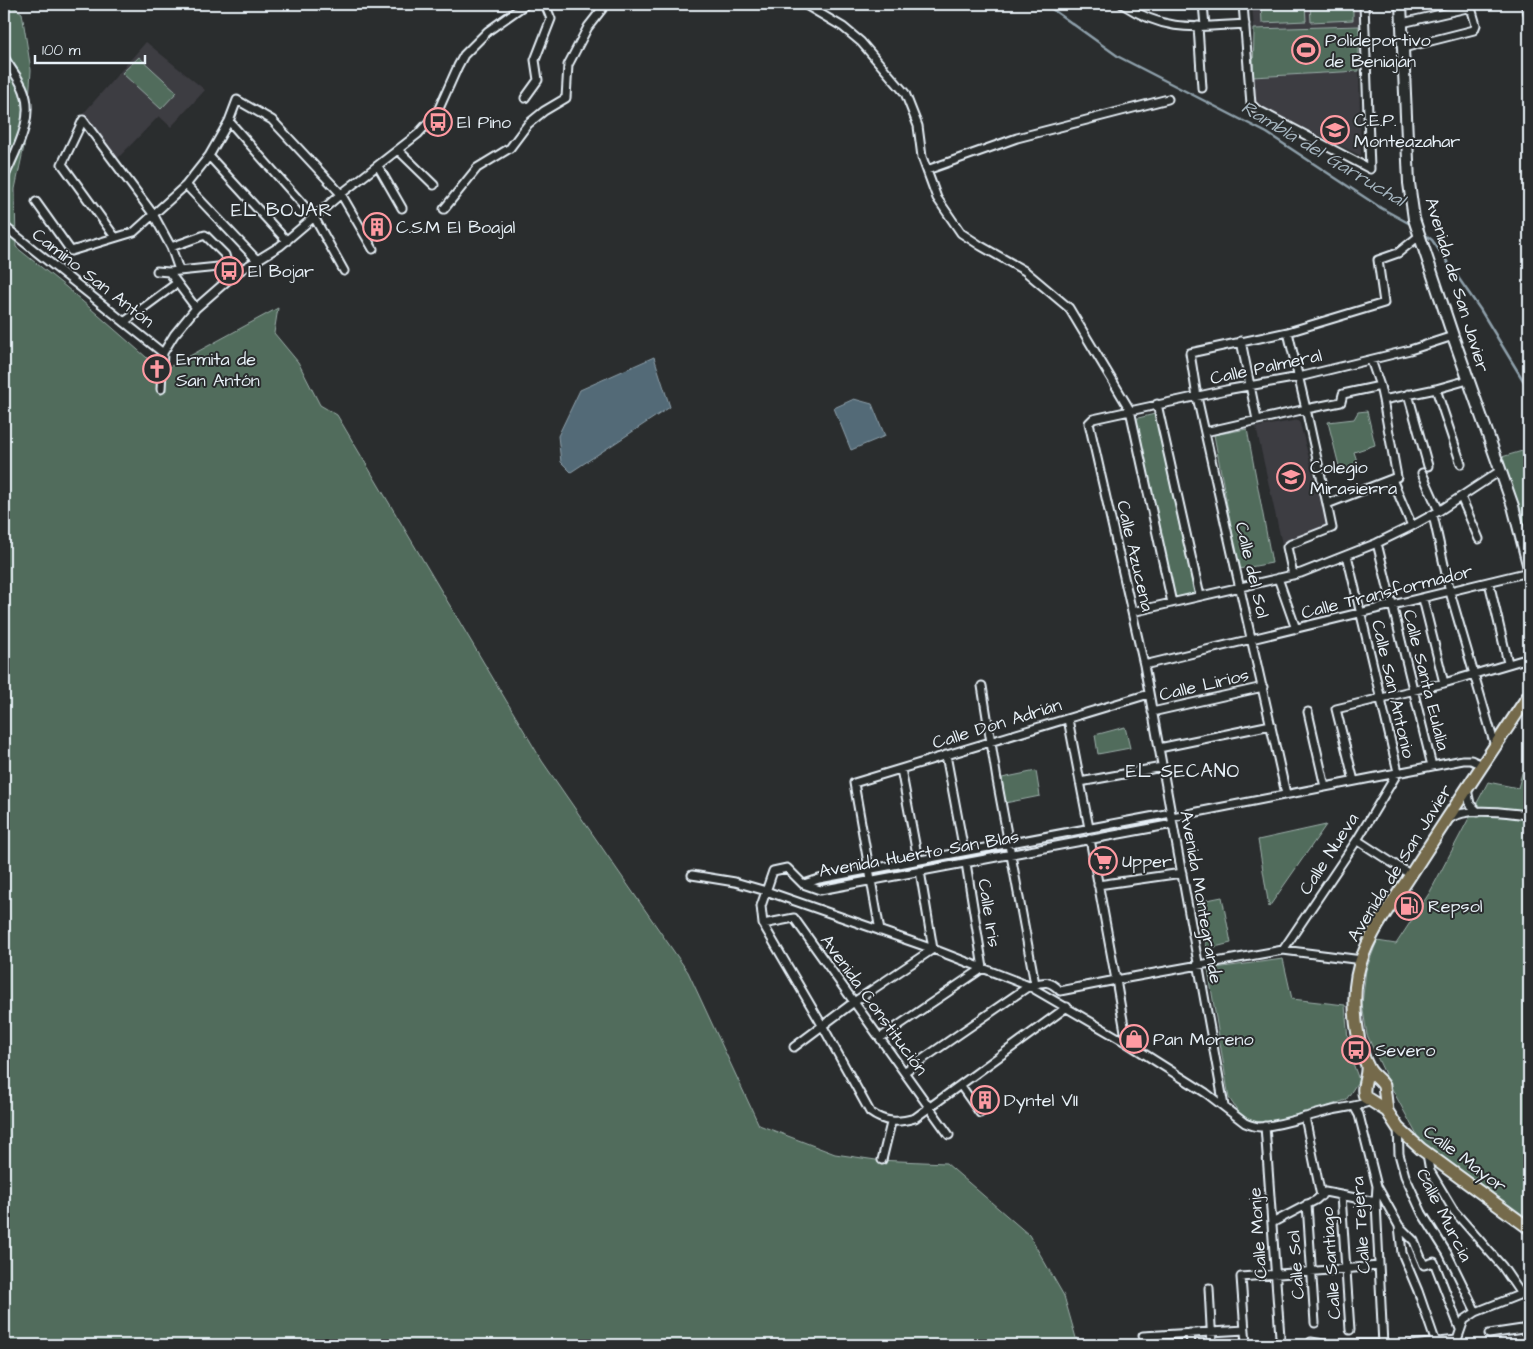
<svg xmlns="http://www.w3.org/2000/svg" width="1533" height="1349" font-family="'Architects Daughter',sans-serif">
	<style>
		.built { fill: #3d3c42 }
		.green { fill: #516c5b; stroke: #9caeaa }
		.water { fill: #526a77; stroke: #8ea0ab }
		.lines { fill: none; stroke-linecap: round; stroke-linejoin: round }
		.stream { stroke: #8ea0ab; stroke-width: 2.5 }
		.street-casing { stroke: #e8f1f8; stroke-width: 11 }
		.secondary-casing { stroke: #e8f1f8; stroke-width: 14 }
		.primary-casing { stroke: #e8f1f8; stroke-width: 15 }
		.street { stroke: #2a2d2e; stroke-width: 7 }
		.secondary { stroke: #2a2d2e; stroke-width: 10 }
		.primary { stroke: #746b4b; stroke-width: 11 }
		.labels { text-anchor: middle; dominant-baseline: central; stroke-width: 4; stroke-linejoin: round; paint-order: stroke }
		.poi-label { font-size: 18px; fill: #e8f1f8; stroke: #2a2d2e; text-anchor: start }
		.street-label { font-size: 18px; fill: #e8f1f8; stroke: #2a2d2e }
		.water-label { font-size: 19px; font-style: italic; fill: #a4b4be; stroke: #2a2d2e }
		.neighbourhood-label { font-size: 19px; letter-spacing: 1px; fill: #e8f1f8; stroke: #2a2d2e }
	</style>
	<rect width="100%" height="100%" fill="#2a2d2e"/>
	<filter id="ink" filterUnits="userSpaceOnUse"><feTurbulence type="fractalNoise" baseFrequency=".02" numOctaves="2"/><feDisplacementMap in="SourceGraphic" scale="10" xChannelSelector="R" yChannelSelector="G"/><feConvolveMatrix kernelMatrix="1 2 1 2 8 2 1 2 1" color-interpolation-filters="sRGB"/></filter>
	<g filter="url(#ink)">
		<path class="built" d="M1252,4H1359V26L1254,29Z
			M146,42L205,90L171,127L159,116L117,159L83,114Z
			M1359,71L1361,156L1256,104L1253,77Z
			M1299,420L1327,526L1282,544L1256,427Z"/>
		<path class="green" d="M4,4H10L22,13L31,70L27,132L15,189L16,247L66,287L162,371L278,308L274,333L298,362L320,405L337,415L542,761L688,972L759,1125L835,1154L876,1160L946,1163L1029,1235L1064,1296L1078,1345H4Z
			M1261,4H1305L1306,21L1262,23Z
			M1310,4H1353V20L1311,22Z
			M1359,26V71L1253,77L1254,29Z
			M139,57L177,92L161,109L122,73Z
			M1367,411L1375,445L1354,452L1359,467L1341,474L1328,422L1354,419L1358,412Z
			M1155,414L1195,596L1174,601L1134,419Z
			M1247,429L1272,563L1239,569L1214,435Z
			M1529,449V540L1523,542L1495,459Z
			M1125,727L1130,748L1098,754L1095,735Z
			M1529,757V1221L1420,1141L1391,1087L1367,1035L1362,1004L1366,970L1377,941L1396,944L1430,892L1488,782L1518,788L1522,773Z
			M1036,771L1040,796L1005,803L1002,778Z
			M1326,825L1269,907L1258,840Z
			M1222,897L1231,943L1207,949L1197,902Z
			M1283,959L1292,999L1345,1005L1349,1052L1359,1080L1346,1100C1324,1107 1268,1129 1247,1119C1239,1115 1234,1105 1229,1098L1208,969Z"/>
		<path class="water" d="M654,357L670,407L571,472L561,462L558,436L580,390Z
			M854,399L872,404L885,436L851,450L834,408Z"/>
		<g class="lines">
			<path class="stream" d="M1045,4L1119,57L1267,133L1381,208L1412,225
				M1422,232L1432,240L1480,309L1529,390"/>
			<defs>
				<path id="street" d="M804,4L843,27L861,42L905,93L918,126L922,157L937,198L961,233L981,246L1025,271L1069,308L1130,410L1172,603
					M1122,4C1167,33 1194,27 1245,24
					M1203,4L1205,26
					M1243,4L1251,104L1256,109L1370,169L1364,4
					M1525,4L1529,16
					M1402,23L1467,8L1472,11L1476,25L1474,30L1403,48
					M1198,26L1202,88
					M4,57C10,68 20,79 24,91C35,119 15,152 4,178
					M525,98L538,80L535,60L551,19L545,4
					M229,121L314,217L344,271
					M398,150L434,185
					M209,156L287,241
					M378,166L402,208
					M927,170L1017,138L1168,99
					M186,185L257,260
					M36,202L71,251L134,232L186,185L209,156L229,121L237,100L272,120L341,194L373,249
					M444,209L477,168L510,148L528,124L544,111L566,98L568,65L588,27L606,4
					M4,226L163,353
					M115,237L62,164L83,120L153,214L171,247L179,270
					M171,247L205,235L225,255L228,266L236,273
					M157,271L169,272L228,266
					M169,272L196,308
					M124,322L177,283
					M1288,332L1306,409L1341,402L1343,394L1380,386L1383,400L1436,389L1468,380
					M1241,341L1257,420
					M1371,360L1380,386
					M161,389L163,353L174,335L196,308L236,273L280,246L341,194L418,134L437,113L458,66L464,55L488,31L526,4
					M1436,389L1461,464
					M1408,394L1428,466
					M1157,404L1200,596
					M1205,432L1306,409L1327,504
					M1422,473L1439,511
					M1392,479L1412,526
					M1461,497L1479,539
					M1433,515L1450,592L1495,746
					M1377,543L1432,766
					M1293,575L1287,547L1291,544L1332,528L1327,504L1397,477L1383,400
					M1278,578L1296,629
					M1489,582L1508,663
					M1423,599L1444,683
					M1132,612L1301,573L1377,543L1412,526L1439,511L1500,471
					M1144,665L1529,572
					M982,686L997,780L1035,984
					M1152,712L1263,687
					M1308,712L1325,787
					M1068,719L1089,828
					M1159,748L1271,725
					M946,755L964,851
					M901,769L918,860
					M1354,781L1336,709L1444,683L1529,658
					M1080,782L1162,767
					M1467,789L1470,804L1478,812
					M1286,794L1197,397L1190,353L1288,332L1384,303L1378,260L1398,253L1419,236
					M1172,817L1463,760H1471L1482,765
					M1449,819C1468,806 1506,813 1529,815
					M1090,839L1116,980L1283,950L1362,960
					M1357,840L1411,875
					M692,875L735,882L766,891L933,949L1029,986L1127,1043L1206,1093L1245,1123C1250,1125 1255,1127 1260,1127C1284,1125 1306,1116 1329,1111C1343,1107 1358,1107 1370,1101
					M804,884L819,879L1171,813
					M1098,885L1182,873
					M763,924L794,918L949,1135
					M880,931L854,783L1149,694
					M1283,950L1357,840L1398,772L1347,555
					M1067,1007L915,1118C898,1123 885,1123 870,1112L822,1025L763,924L761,906L773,871L787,868L803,884L820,890L1173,824
					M880,1038L983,968L966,863
					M794,1047L854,1002L933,949L920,871
					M904,1072L1029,986C1043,982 1049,979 1060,991L1116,980L1127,1043
					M961,1086L980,1113
					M1224,1106L1144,665L1089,423L1093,419L1226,390L1299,377L1410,350L1453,336
					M1354,1106L1359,1115L1377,1186L1376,1202L1383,1345
					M1305,1117L1321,1196
					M1265,1126L1280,1337
					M1398,1128L1399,1154L1405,1176L1422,1213L1447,1253L1476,1312
					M1427,1154L1430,1171L1454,1211L1502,1266L1521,1294
					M882,1160L891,1123
					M1378,1188L1399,1226L1414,1241L1424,1265L1434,1262L1460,1329
					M1341,1195L1350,1330
					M1307,1204L1315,1323
					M1272,1223L1316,1200L1325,1192L1376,1202
					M1399,1226L1402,1253L1418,1291L1436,1343
					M1209,1288L1212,1345
					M1190,1333L1191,1345
					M1489,1334L1529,1328
					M1143,1336L1245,1330
					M1311,1342L1324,1344H1383
					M1246,1345L1241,1277L1379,1266
					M1411,1345L1457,1340L1464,1320L1476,1312L1529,1291"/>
				<path id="secondary" d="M1401,4L1409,183L1414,219L1453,336L1513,506L1529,568"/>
				<path id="primary" d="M1367,1067C1368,1077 1361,1087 1365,1097L1387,1111L1398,1128L1421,1149L1529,1228
					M1387,1111L1384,1086C1380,1079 1373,1076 1369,1069C1356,1046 1352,1002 1357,976C1364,939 1390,907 1410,876C1449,815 1489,755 1529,695"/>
			</defs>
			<use href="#street" class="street-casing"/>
			<use href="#secondary" class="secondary-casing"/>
			<use href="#primary" class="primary-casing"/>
			<use href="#street" class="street"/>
			<use href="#secondary" class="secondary"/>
			<use href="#primary" class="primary"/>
		</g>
	</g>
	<defs>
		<symbol id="stadium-ring" viewBox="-11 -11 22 22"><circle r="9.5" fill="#2a2d2e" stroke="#ff9aa2" stroke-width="1.5"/><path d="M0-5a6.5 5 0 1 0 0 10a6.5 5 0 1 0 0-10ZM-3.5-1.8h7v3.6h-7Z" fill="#ff9aa2"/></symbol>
		<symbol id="bus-ring" viewBox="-11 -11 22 22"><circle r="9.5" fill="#2a2d2e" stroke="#ff9aa2" stroke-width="1.5"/><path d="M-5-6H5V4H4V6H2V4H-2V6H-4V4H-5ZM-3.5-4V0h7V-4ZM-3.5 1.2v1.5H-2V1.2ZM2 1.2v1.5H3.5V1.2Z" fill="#ff9aa2"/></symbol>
		<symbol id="school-ring" viewBox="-11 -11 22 22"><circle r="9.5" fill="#2a2d2e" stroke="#ff9aa2" stroke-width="1.5"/><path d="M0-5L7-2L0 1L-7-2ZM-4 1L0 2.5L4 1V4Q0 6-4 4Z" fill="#ff9aa2"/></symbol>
		<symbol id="building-ring" viewBox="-11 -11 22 22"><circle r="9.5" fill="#2a2d2e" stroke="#ff9aa2" stroke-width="1.5"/><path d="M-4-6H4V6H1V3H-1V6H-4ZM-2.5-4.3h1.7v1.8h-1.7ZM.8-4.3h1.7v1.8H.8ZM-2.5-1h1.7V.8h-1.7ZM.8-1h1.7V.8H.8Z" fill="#ff9aa2"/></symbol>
		<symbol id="church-ring" viewBox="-11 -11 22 22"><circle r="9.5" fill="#2a2d2e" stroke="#ff9aa2" stroke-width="1.5"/><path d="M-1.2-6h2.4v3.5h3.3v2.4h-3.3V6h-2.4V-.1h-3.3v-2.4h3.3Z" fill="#ff9aa2"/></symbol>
		<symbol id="supermarket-ring" viewBox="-11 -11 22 22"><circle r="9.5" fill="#2a2d2e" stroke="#ff9aa2" stroke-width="1.5"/><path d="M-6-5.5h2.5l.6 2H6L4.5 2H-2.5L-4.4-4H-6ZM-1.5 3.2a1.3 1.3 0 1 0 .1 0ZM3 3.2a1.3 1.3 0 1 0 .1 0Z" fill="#ff9aa2"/></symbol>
		<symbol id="fuel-ring" viewBox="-11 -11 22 22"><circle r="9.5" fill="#2a2d2e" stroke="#ff9aa2" stroke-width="1.5"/><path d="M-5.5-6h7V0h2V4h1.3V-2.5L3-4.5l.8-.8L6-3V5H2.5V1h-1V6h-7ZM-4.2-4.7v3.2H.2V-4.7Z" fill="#ff9aa2"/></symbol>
		<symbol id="shop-ring" viewBox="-11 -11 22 22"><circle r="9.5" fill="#2a2d2e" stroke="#ff9aa2" stroke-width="1.5"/><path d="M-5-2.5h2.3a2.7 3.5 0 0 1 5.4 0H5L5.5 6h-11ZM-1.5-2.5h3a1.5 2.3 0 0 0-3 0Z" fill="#ff9aa2"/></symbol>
	</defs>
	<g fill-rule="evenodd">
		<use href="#stadium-ring" x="1290" y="34" width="32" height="32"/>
		<use href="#bus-ring" x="422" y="106" width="32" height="32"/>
		<use href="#school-ring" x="1319" y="114" width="32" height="32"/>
		<use href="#building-ring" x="361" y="211" width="32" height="32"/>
		<use href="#bus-ring" x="213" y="255" width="32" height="32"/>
		<use href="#church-ring" x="141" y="353" width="32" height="32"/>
		<use href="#school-ring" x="1275" y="461" width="32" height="32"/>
		<use href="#supermarket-ring" x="1087" y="845" width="32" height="32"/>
		<use href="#fuel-ring" x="1393" y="890" width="32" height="32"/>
		<use href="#shop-ring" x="1118" y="1023" width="32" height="32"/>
		<use href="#bus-ring" x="1340" y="1034" width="32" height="32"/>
		<use href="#building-ring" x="969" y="1084" width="32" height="32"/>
	</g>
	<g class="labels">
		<g class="poi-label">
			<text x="1325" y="40">Polideportivo<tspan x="1325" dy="21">de Beniaján</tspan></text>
			<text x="1354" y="120">C.E.P.<tspan x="1354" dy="21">Monteazahar</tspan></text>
			<text x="457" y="122">El Pino</text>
			<text x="396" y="227">C.S.M El Boajal</text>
			<text x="248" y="271">El Bojar</text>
			<text x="176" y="359">Ermita de<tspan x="176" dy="21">San Antón</tspan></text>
			<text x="1310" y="467">Colegio<tspan x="1310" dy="21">Mirasierra</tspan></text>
			<text x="1122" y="861">Upper</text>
			<text x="1428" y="906">Repsol</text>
			<text x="1153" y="1039">Pan Moreno</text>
			<text x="1375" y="1050">Severo</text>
			<text x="1004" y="1100">Dyntel VII</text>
		</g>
		<g class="street-label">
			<text transform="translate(93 278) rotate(38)">Camino San Antón</text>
			<text transform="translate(1457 285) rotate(73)">Avenida de San Javier</text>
			<text transform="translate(1266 367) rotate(-12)">Calle Palmeral</text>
			<text transform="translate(1135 556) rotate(77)">Calle Azucena</text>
			<text transform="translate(1252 570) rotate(77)">Calle del Sol</text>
			<text transform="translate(1387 592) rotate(-14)">Calle Transformador</text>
			<text transform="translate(1426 680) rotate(76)">Calle Santa Eulalia</text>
			<text transform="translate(1204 685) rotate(-13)">Calle Lirios</text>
			<text transform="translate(1393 689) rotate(77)">Calle San Antonio</text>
			<text transform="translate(997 724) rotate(-17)">Calle Don Adrián</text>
			<text transform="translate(919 854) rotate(-10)">Avenida Huerto San Blas</text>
			<text transform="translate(1329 854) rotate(-57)">Calle Nueva</text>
			<text transform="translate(1400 863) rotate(-58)">Avenida de San Javier</text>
			<text transform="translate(1201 897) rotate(80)">Avenida Montegrande</text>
			<text transform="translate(989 913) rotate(81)">Calle Iris</text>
			<text transform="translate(874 1005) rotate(54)">Avenida Constitución</text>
			<text transform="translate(1465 1159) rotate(37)">Calle Mayor</text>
			<text transform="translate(1444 1215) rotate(63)">Calle Murcia</text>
			<text transform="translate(1361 1225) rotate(-94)">Calle Tejera</text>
			<text transform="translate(1258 1233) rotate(-94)">Calle Monje</text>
			<text transform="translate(1331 1263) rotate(-94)">Calle Santiago</text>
			<text transform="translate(1296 1265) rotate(-94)">Calle Sol</text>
		</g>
		<g class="water-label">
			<text transform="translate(1323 154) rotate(31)">Rambla del Garruchal</text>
		</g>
		<g class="neighbourhood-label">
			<text x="282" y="210">EL BOJAR</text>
			<text x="1183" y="771">EL SECANO</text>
		</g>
	</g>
	<rect width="1533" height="1349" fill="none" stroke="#2a2d2e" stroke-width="20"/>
	<rect x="10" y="10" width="1513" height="1329" fill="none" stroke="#e8f1f8" stroke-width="2" filter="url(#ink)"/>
	<path d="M35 55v8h110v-8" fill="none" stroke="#e8f1f8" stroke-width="2.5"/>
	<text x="42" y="55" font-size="15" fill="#e8f1f8" stroke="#2a2d2e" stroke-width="4" paint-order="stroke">100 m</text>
</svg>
